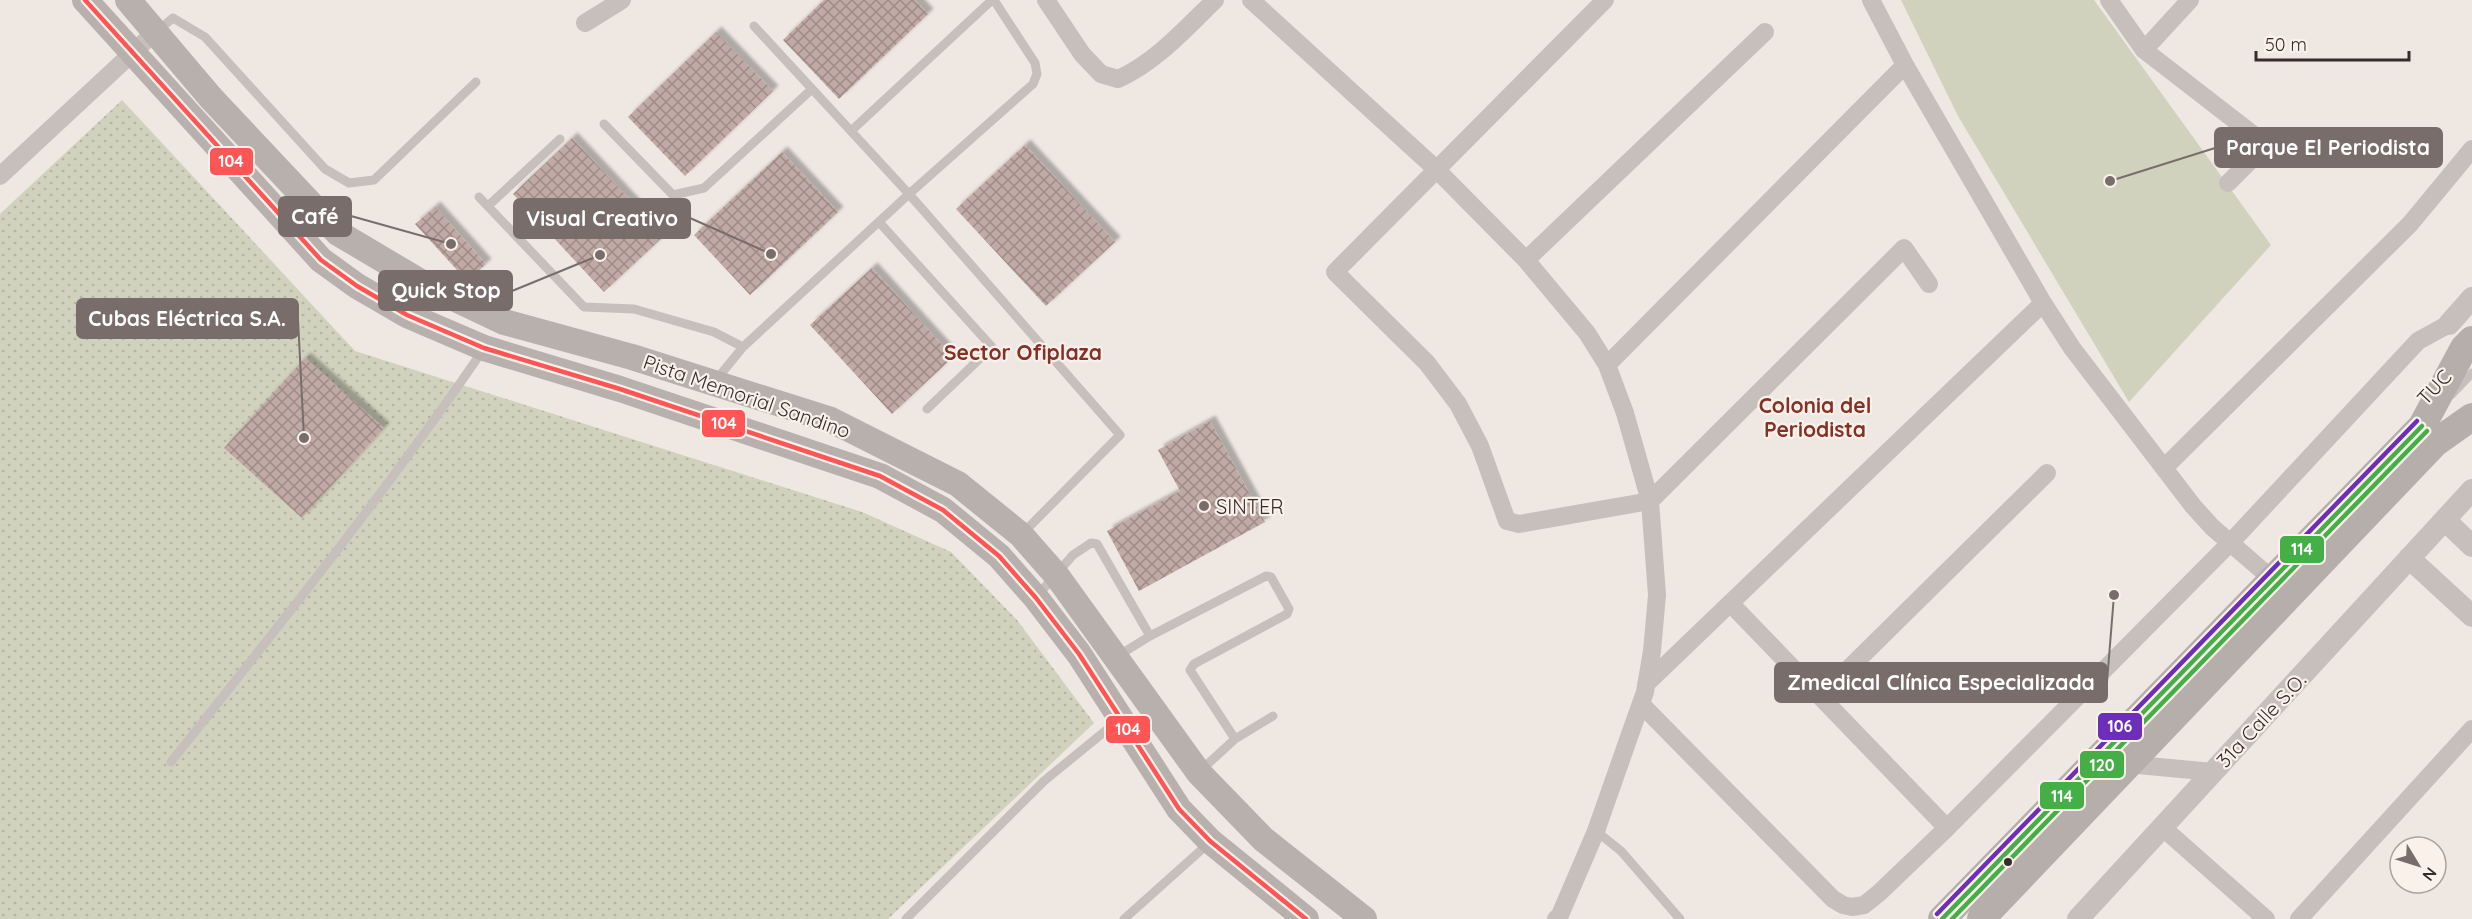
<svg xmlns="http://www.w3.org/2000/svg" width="2472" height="919" font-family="Quicksand,sans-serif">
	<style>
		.grass { fill: url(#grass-dots) }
		.green { fill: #d1d2bd }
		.building { fill: url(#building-cross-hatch); filter: url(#shadow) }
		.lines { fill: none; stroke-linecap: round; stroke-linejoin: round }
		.service { stroke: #c7bfbb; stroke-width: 9 }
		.minor { stroke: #c7bfbb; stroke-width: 18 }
		.tertiary { stroke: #c7bfbb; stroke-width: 22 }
		.secondary { stroke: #b8b0ac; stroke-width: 26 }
		.primary { stroke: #b6aeaa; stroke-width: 28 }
		.bus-1-casing { stroke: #faf1eb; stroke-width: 9 }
		.bus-2-casing { stroke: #faf1eb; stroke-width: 9 }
		.bus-3-casing { stroke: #faf1eb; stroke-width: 9 }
		.bus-4-casing { stroke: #faf1eb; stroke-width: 9 }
		.bus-1 { stroke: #f55; stroke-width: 4.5 }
		.bus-2 { stroke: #44ae47; stroke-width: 4.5 }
		.bus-3 { stroke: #44ae47; stroke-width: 4.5 }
		.bus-4 { stroke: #6d2fba; stroke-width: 4.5 }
		.poi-dot { fill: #786d6a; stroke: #faf1eb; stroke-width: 2 }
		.bus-dot { fill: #382c2a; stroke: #faf1eb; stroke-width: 2 }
		.labels { text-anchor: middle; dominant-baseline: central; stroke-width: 4.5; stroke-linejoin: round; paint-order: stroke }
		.street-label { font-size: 20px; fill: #382c2a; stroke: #faf1eb }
		.poi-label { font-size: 20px; fill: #382c2a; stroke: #faf1eb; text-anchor: start }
		.neighbourhood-label { font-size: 21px; font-weight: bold; fill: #853024; stroke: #faf1eb }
		.leader { fill: none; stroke: #786d6a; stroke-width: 2 }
		.callout-dot { fill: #786d6a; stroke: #faf1eb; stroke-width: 2 }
		.callout { fill: #786d6a; stroke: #786d6a; stroke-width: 2 }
		.callout-label { font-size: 21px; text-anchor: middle; font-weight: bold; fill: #fff }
		.line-badge { stroke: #faf1eb; stroke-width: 2 }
		.badge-label { font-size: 16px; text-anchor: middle; font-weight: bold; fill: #fff }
	</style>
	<defs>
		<pattern id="grass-dots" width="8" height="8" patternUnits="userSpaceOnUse" patternTransform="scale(1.5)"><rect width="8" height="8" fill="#d1d2bd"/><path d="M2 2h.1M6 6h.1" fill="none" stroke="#b4b4a3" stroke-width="1.8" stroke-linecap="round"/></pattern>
		<pattern id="building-cross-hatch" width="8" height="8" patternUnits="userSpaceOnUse" patternTransform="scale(1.5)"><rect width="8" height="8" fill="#c1aaa5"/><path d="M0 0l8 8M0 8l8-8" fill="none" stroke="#9e8b87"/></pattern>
		<filter id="shadow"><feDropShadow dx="5.5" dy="-5.5" stdDeviation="1.5" flood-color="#0004"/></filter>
	</defs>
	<rect width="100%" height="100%" fill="#eee7e2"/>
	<path class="grass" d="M122,100L355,351L862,512L951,552L1017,620L1094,723L888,919H0V214Z"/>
	<path class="green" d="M1901,0H2094L2271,245L2129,402L1958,116Z"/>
	<path class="building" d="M824,0H915L928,14L839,99L783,40Z
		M716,32L773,91L685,176L628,117Z
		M572,138L664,236L604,292L513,194Z
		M1025,145L1115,242L1046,306L956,209Z
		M782,152L838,212L750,295L694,235Z
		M435,207L486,264L467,281L415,224Z
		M872,268L953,357L892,414L810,325Z
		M305,358L384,428L302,518L224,448Z
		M1210,421L1265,522L1139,591L1107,531L1180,491L1158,450Z"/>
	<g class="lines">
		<path class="service" d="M754,26L909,194L1120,435L1022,534
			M156,32L173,18L205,37L325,169L349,183L374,180L476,82
			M604,124L673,195L704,188L812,89
			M851,131L992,0
			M479,197L584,307L634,309L714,332L743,347
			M488,206L560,139
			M879,222L992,347L927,409
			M484,310L504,277
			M716,380L743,347L909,194L1033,84L1037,74L1035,63L994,0
			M2451,395L2472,373
			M1037,596L1073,555L1091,543L1097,544L1150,636
			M1116,657L1150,636L1266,576L1271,577L1289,609L1287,614L1194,664L1190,670L1235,739
			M171,762C278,627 385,493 483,350
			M1199,772L1235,739L1273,716
			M1596,831L1621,851L1680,919
			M906,919L1044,781L1120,719
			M1124,919L1209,843"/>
		<path class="minor" d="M1046,0L1082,54L1101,74L1118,79C1156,62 1185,29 1215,0
			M1251,0L1436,169L1526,260L1587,333L1607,365L1625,413L1650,501L1657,595L1652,651L1645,692L1629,737L1596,831L1560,915L1556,919
			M1605,0L1335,272L1427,363L1458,404L1480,446L1507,521L1519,524L1650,501L1904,248L1929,284
			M1871,0L1905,65L2043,303L2072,348L2193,506L2212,527L2272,579
			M2109,0L2144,50L2259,139L2264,147L2228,183
			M585,23L622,0
			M2144,50L2190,0
			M0,176L155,32
			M1526,260L1765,32
			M1607,365L1905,65
			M2164,468L2410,224L2472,149
			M1731,604L1947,828
			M1646,684L2043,303
			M1821,696L2047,473
			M1641,704L1833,899L1843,905L1852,907L1864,905L1879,893L1947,828L2231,542L2418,341L2449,324
			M2127,764L2213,772
			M2162,827L2266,919
			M2299,919L2472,729"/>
		<path class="tertiary" d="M2449,324L2472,298
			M2445,520L2472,546
			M2409,558L2472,616
			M2078,919L2472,490"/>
		<path class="secondary" d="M85,0L321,260L357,286L407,315L484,348L620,389L880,476L943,510L999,556L1036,598L1079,654L1179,809L1210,841L1306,919
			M128,0L211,98L338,233L424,284L504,322L632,357L831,420L958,484L1021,535L1057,576L1199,773L1263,839L1364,919"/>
		<path class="primary" d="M1942,919L2422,426L2464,348L2472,340
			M1981,919L2435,443L2472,417"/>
		<defs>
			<path id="bus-1" d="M85,0L321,260L357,286L407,315L484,348L620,389L880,476L943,510L999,556L1036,598L1079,654L1179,809L1210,841L1306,919"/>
			<path id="bus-2" d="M1942,919L2422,426"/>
			<path id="bus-3" d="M1952,919L2427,431"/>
			<path id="bus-4" d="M1937,914L2417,421"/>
		</defs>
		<use href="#bus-1" class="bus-1-casing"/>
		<use href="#bus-2" class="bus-2-casing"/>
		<use href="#bus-3" class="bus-3-casing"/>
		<use href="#bus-4" class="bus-4-casing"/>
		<use href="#bus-1" class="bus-1"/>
		<use href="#bus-2" class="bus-2"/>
		<use href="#bus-3" class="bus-3"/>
		<use href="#bus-4" class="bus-4"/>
	</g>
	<circle class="poi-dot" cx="1204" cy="506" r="6"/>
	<circle class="bus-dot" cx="2008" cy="862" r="5"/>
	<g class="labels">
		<g class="street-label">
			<text transform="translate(2434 387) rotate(-47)">TUC</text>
			<text transform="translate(747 396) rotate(19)">Pista Memorial Sandino</text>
			<text transform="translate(2261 720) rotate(-47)">31a Calle S.O.</text>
		</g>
		<g class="poi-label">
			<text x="1216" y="506">SINTER</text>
		</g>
		<g class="neighbourhood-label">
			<text x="1023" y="352">Sector Ofiplaza</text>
			<text x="1815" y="405">Colonia del<tspan x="1815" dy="24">Periodista</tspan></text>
		</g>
	</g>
	<path class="leader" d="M2110 181L2215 148M451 244L351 216M771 254L690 218M600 255L512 291M304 438L298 319M2114 595L2107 682"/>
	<g class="callout-dot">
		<circle cx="2110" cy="181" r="6"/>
		<circle cx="451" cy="244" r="6"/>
		<circle cx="771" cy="254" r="6"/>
		<circle cx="600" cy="255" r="6"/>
		<circle cx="304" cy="438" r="6"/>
		<circle cx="2114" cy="595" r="6"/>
	</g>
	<g class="callout">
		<rect x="2215" y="128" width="227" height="39" rx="6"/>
		<rect x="279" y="197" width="72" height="39" rx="6"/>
		<rect x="514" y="199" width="176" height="39" rx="6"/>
		<rect x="379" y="271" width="133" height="39" rx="6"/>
		<rect x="77" y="299" width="221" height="39" rx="6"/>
		<rect x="1775" y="663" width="332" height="39" rx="6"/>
	</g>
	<g class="callout-label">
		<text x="2328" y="155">Parque El Periodista</text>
		<text x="315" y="224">Café</text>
		<text x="602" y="226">Visual Creativo</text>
		<text x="446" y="298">Quick Stop</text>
		<text x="187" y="326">Cubas Eléctrica S.A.</text>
		<text x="1941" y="690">Zmedical Clínica Especializada</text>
	</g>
	<g class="line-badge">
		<rect x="209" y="147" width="45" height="29" rx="6" fill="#f55"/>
		<rect x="701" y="409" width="45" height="29" rx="6" fill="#f55"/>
		<rect x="2279" y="535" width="46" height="29" rx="6" fill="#44ae47"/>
		<rect x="2097" y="712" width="46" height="29" rx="6" fill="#6d2fba"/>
		<rect x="1105" y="715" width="46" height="29" rx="6" fill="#f55"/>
		<rect x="2079" y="750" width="46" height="29" rx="6" fill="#44ae47"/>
		<rect x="2039" y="781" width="46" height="29" rx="6" fill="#44ae47"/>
	</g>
	<g class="badge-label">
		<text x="231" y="167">104</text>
		<text x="724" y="429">104</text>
		<text x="2302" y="555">114</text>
		<text x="2120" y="732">106</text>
		<text x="1128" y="735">104</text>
		<text x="2102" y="771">120</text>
		<text x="2062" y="802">114</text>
	</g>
	<g transform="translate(2418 865) rotate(128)"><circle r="28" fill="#faf1eb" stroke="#aca29e" stroke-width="1.5"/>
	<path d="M0-4.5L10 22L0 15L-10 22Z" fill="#786d6a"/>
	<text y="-9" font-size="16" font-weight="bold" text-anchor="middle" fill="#382c2a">N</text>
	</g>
	<path d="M2256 51v9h153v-9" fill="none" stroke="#382c2a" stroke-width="3"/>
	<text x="2265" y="51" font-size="18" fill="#382c2a" stroke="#faf1eb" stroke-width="4.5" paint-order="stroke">50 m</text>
</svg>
